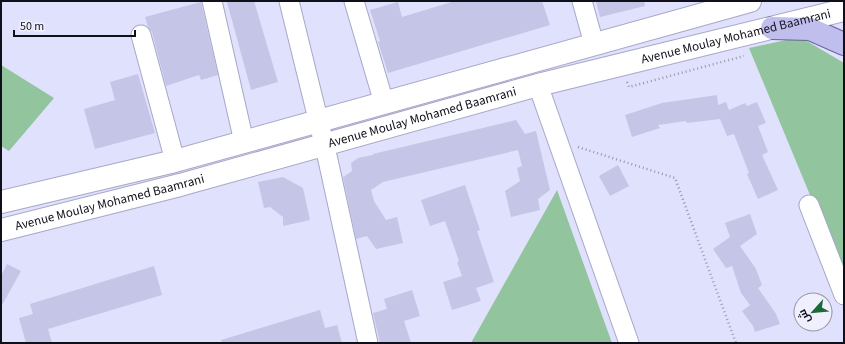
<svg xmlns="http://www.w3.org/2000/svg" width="845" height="344" font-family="'Source Sans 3',Cairo,sans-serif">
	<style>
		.green { fill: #92c49e }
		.building { fill: #c5c5e7 }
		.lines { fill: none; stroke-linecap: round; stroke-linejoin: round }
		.street-casing { stroke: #a7a7c8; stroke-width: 21 }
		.secondary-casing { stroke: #a7a7c8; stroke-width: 24 }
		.primary-casing { stroke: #67659a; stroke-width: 24 }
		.path { stroke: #9797ad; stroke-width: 2.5; stroke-dasharray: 1 3; stroke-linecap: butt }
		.street { stroke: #fff; stroke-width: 19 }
		.secondary { stroke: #fff; stroke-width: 22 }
		.primary { stroke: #c0beec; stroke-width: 22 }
		.labels { text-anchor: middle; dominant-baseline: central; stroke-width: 3.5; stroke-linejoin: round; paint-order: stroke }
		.street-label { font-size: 13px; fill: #10101b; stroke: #efeffd }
	</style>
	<rect width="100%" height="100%" fill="#e0e1fc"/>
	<path class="green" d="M800,37L844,63V277L749,48Z
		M1,65L54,98L9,151L1,146Z
		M557,190L612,343H471Z"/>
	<path class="building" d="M235,1H254L278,82L251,90L227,2Z
		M455,1H542L550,25L388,73L378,42L380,41L370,10L398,2L402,17Z
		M596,1H644L645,6L600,17Z
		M201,2L218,75L201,80L199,75L166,86L152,32L148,27L145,17Z
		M138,74L155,133L95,149L84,109L115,100L110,82Z
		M717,95L718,105L726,102L729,110L745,103L747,106L757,102L766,123L758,126L768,152L762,155L778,190L758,199L747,174L749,173L734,134L727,136L720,119L687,123L686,121L658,125L660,128L632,137L625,115L662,103Z
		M516,120L525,134L536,131L550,190L538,199L540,210L511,217L505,191L520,181L517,168L522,166L518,150L383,182L371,190L374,201L386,220L397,217L403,243L376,249L367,236L356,239L343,177L352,171L351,163L358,158L373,155V154Z
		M618,165L629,186L610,196L599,176Z
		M283,177L303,188L310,220L283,226V217L270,207L264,208L258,182Z
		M465,185L480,230L477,231L494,282L476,288L481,301L452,310L443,282L462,276L457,262L459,261L445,221L430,226L421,200Z
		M750,214L757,234L740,246L756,269L762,285L758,288L776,314L780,324L755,332L753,326L742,311L750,305L741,293L732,266L726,268L713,249L730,237L725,223Z
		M7,264L21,271L1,307V276Z
		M154,266L162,295L48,329L52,343H26L19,318L33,314L30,304Z
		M412,290L420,316L404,321L411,343H380L373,313L387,309L384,299Z
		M320,310L325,328L337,325L342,343H222L221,340Z"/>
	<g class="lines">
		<defs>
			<path id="street" d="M212,1L244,142
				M289,1L328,160L368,343
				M354,1L384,103
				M582,1L594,44
				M141,35L175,161
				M538,85L629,343
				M809,205L844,295"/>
			<g id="secondary">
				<path d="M1,202L175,161L750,1"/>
				<path id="s1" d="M1,230L180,185L538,85L844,10"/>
			</g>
			<path id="primary" d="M772,28L810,29L844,44"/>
		</defs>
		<use href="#street" class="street-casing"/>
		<use href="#secondary" class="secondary-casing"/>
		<use href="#primary" class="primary-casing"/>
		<path class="path" d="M627,82L629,87L744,56
			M578,147L675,178L736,343"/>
		<use href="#street" class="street"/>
		<use href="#secondary" class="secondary"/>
		<use href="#primary" class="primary"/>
	</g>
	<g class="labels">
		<g class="street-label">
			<text stroke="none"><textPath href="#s1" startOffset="760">Avenue Moulay Mohamed Baamrani</textPath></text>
			<text stroke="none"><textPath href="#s1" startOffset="436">Avenue Moulay Mohamed Baamrani</textPath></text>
			<text stroke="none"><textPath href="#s1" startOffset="112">Avenue Moulay Mohamed Baamrani</textPath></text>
		</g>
	</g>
	<rect width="845" height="344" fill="none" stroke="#10101b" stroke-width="4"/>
	<g transform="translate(813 312) rotate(243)"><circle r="19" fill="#efeffd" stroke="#9696a3"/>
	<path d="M0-3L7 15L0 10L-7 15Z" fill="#1b6938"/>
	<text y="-6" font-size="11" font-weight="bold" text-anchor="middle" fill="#10101b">ش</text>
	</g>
	<path d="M14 30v6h121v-6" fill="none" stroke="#10101b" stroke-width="2"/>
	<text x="20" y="30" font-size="12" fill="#10101b" stroke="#efeffd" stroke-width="3" paint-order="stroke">50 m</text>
</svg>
